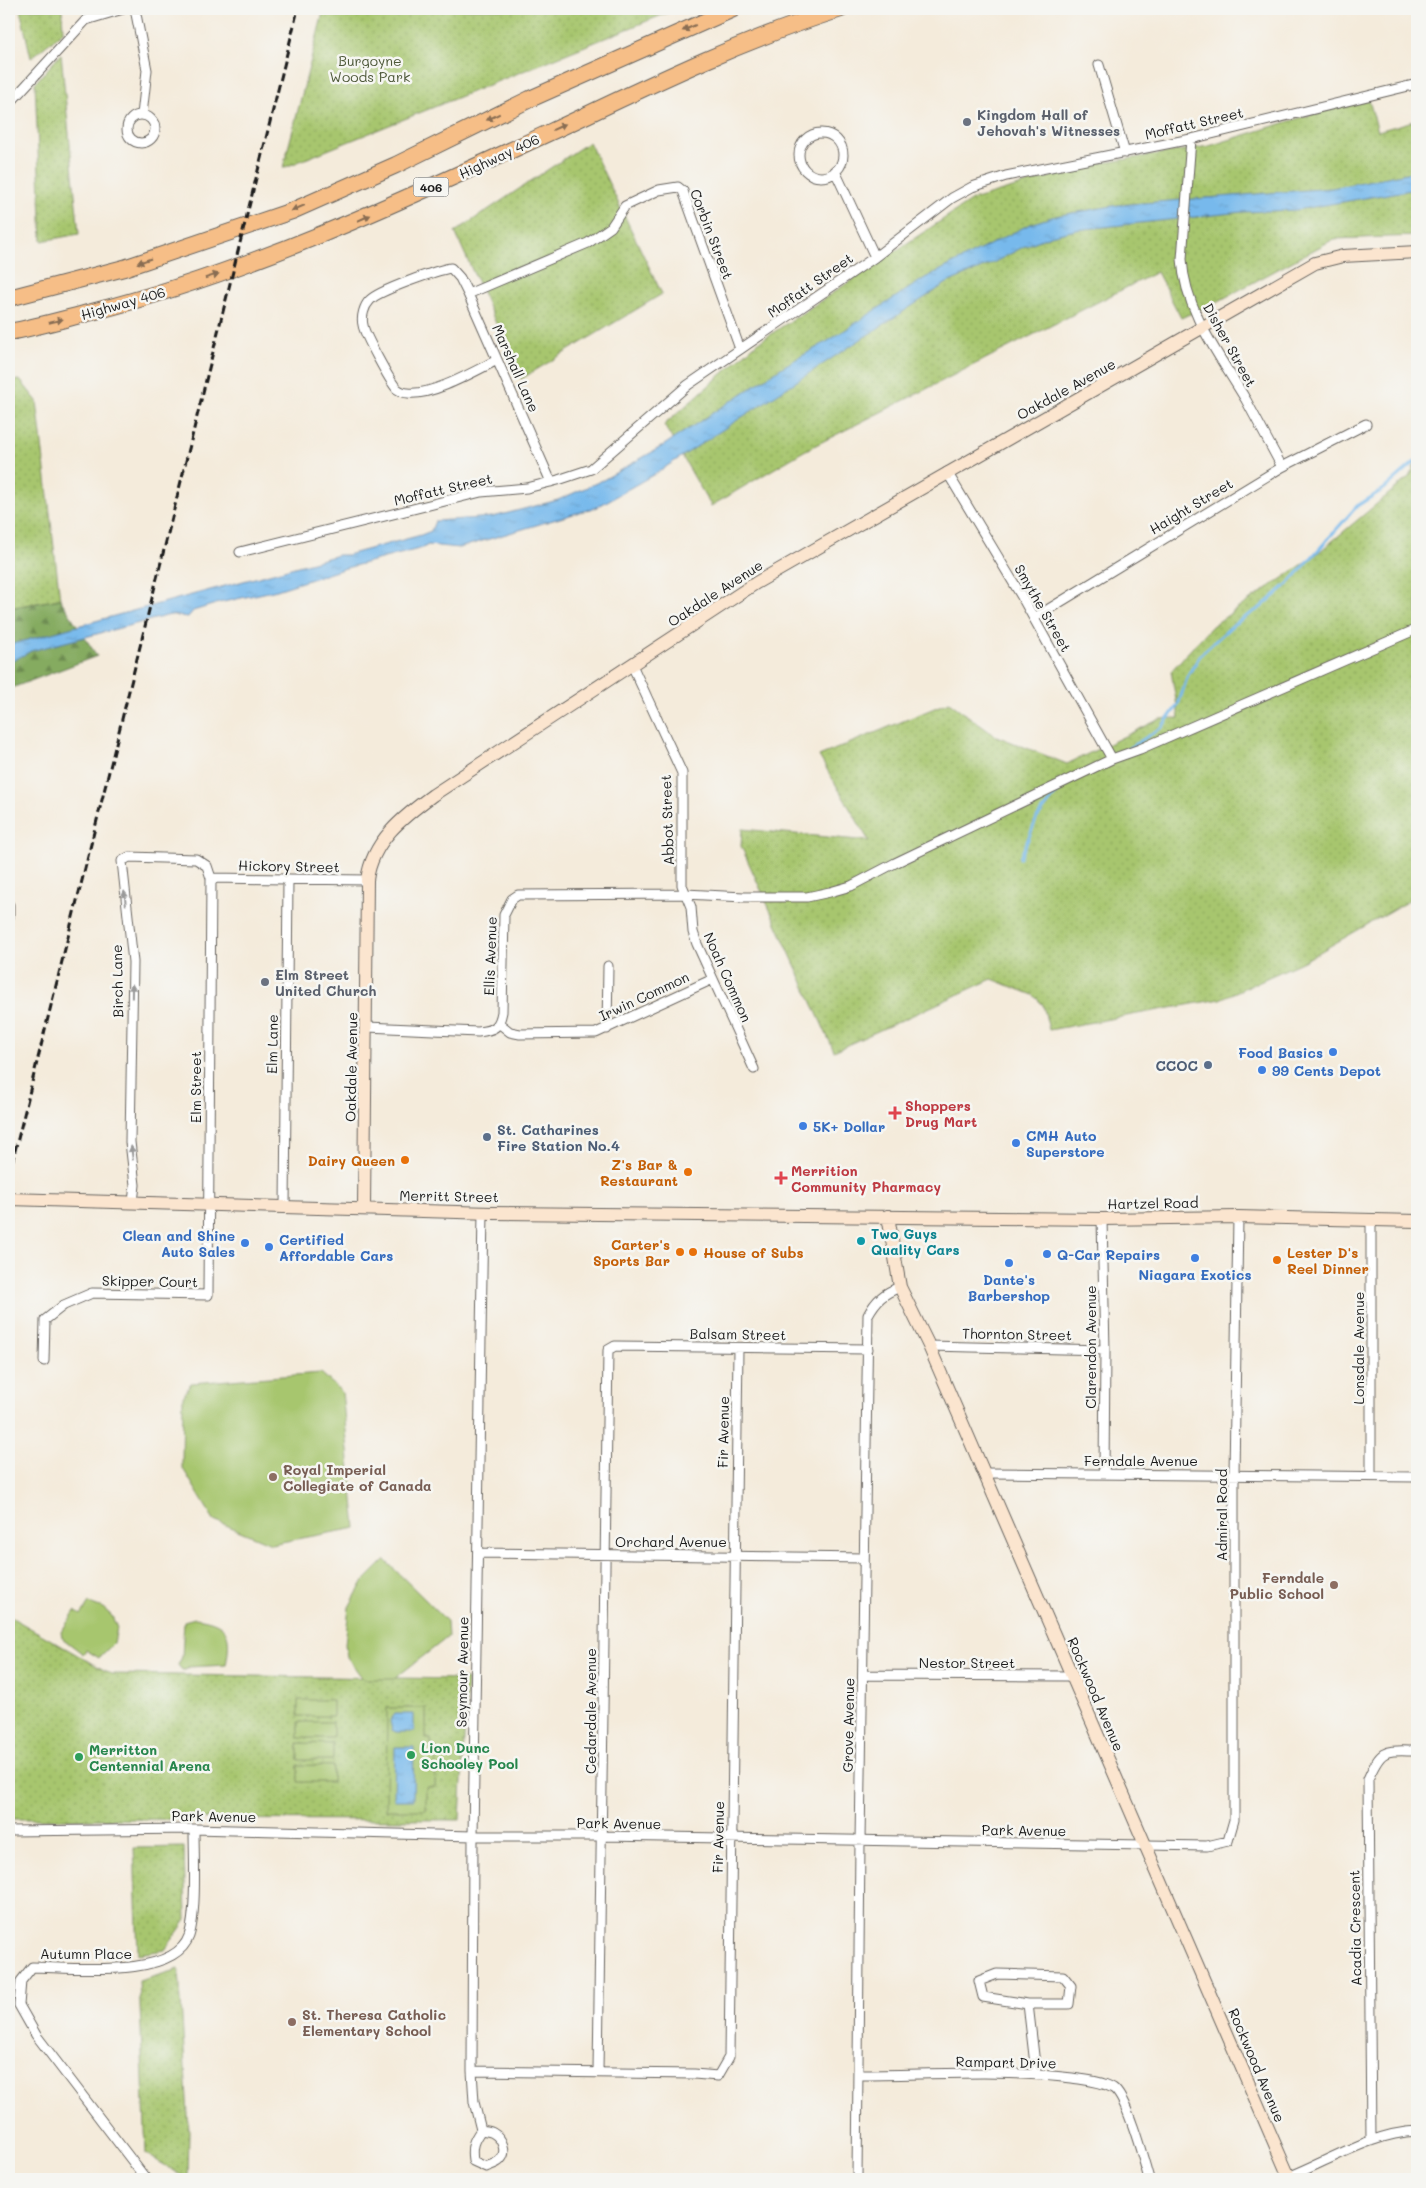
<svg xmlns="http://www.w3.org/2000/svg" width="1426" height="2188" font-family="Mali,sans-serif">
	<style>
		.green { fill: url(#green-dots); stroke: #627145 }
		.forest { fill: url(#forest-firs); stroke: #50643e }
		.pitch { fill: #a7c66e; stroke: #627145 }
		.water { fill: url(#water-ripples); stroke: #4a6a84 }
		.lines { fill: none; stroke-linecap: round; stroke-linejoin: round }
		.stream { stroke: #77b9ec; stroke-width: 3 }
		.street-casing { stroke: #68645f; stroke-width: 11 }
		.secondary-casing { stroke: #68645f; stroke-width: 14 }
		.highway-casing { stroke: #68645f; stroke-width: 18 }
		.street { stroke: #fff; stroke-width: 9 }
		.secondary { stroke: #fbe5cf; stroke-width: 12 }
		.highway { stroke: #f6be87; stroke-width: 16 }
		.rail { stroke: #1c1c1c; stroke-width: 3; stroke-dasharray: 8 4; stroke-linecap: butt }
		.oneway { fill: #896d52 }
		.oneway2 { fill: #999 }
		.worship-dot { fill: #6b7280; stroke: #f6f6f2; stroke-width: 2 }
		.shop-dot { fill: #3f7fe0; stroke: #f6f6f2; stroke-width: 2 }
		.service-dot { fill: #5c6f8a; stroke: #f6f6f2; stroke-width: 2 }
		.health-dot { fill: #e0444e; stroke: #f6f6f2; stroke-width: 2 }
		.food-dot { fill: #e8710a; stroke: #f6f6f2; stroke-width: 2 }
		.culture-dot { fill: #0f9aa8; stroke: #f6f6f2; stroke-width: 2 }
		.education-dot { fill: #8d6e63; stroke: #f6f6f2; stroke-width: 2 }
		.leisure-dot { fill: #2e9e5b; stroke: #f6f6f2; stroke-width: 2 }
		.labels { text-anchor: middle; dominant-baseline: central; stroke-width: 5; stroke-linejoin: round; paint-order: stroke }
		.shield { fill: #f6f6f2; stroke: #5d5d5c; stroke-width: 1 }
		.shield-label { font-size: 12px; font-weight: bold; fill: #1c1c1c }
		.park-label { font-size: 14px; fill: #4d5839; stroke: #f6f6f2 }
		.worship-label { font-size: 14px; font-weight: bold; fill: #5b616d; stroke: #f6f6f2; text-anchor: start }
		.street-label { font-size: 14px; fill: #1c1c1c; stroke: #f6f6f2 }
		.shop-label { font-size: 14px; font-weight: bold; fill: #366cbe; stroke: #f6f6f2; text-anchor: start }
		.service-label { font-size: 14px; font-weight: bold; fill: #4e5e75; stroke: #f6f6f2; text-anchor: end }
		.health-label { font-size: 14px; font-weight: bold; fill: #be3a42; stroke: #f6f6f2; text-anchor: start }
		.food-label { font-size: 14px; font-weight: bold; fill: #c56008; stroke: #f6f6f2; text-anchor: end }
		.culture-label { font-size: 14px; font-weight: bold; fill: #0d838f; stroke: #f6f6f2; text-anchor: start }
		.education-label { font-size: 14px; font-weight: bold; fill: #785e54; stroke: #f6f6f2; text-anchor: start }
		.leisure-label { font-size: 14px; font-weight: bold; fill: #27864d; stroke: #f6f6f2; text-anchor: start }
	</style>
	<defs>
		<pattern id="green-dots" width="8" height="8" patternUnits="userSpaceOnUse" patternTransform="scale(1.25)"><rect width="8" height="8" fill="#a7c66e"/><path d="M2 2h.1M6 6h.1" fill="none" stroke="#8faa5f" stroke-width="1.8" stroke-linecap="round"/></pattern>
		<pattern id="forest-firs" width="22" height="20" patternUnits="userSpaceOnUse" patternTransform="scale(1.25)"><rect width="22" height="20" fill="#85ab61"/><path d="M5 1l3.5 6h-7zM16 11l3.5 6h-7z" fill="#6c8a4f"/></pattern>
		<pattern id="water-ripples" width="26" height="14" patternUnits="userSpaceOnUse" patternTransform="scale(1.25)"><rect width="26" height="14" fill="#77b9ec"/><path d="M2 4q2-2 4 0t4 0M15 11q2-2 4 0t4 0" fill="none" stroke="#669eca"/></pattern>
	</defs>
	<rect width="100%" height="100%" fill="#f6f6f2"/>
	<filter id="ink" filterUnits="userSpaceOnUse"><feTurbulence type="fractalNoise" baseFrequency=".02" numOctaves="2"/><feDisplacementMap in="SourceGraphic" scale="10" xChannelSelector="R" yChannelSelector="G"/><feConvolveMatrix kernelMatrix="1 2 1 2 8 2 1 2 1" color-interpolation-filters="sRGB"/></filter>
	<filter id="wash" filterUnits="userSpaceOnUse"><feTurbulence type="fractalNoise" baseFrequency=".0096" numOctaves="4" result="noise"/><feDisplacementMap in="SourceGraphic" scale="20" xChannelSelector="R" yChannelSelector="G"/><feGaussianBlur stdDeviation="1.12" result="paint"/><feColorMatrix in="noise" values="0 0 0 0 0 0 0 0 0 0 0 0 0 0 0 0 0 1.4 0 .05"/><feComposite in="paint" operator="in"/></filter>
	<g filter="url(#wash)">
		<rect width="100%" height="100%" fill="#f4ebdb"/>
		<path class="green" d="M20,9H62L63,32L31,58Z
			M324,9H677L283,168Z
			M61,54L79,234L42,241L35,83Z
			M1368,97L1378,131L1417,120V236L1334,239L1217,302L1181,318L1157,272L804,451L711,506L664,425L756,344L972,200L1090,165L1209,146Z
			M589,142L662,294L521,379L455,232Z
			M20,380L37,401L60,599L9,608V381Z
			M1417,461V896L1304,961L1220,999L1049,1030L1043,1005L1033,995L992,979L834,1051L741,846L742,829L869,841L819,756L949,702L994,735L1067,764L1160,719L1179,718L1171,671L1212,626L1312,558L1409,477Z
			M9,1616L111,1674L467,1679L460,1820L9,1819Z
			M184,1847L186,1920L165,1950L138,1954L134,1848Z
			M179,1969L189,2131L188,2179L146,2154L139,1981Z"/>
		<path class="forest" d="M60,599L97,656L9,689V608Z"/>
		<path class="pitch" d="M321,1373L342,1392L356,1528L271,1544L214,1520L182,1467L183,1397L191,1383Z
			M385,1560L447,1621L448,1637L394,1679H363L347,1657L345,1644L349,1607L363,1582Z
			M89,1603L103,1608L112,1616L117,1628L114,1643L99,1658L86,1650L83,1654L62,1638L61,1632L75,1611L81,1615Z
			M195,1618C229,1622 232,1634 226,1665L188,1667L186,1670H182L178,1665L182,1657L184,1621Z
			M298,1700H333V1716H298Z
			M387,1708H426V1739H431V1749H436L435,1787H426V1810H386Z
			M298,1722H333V1738H298Z
			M298,1743L333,1744V1760H298Z
			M298,1765L333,1766L332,1782H298Z"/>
		<path class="water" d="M1417,171V189L1296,210L1242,212L1076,230L1050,236L1025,246L991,264L947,283L658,472L597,507L459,548L428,545L423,548L346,568L277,590L219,603L193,611L188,617L170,615L31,651L9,663V645C118,614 228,586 338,555H347L421,535L431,531L435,521L493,517L558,500L603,480L661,447L784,366L828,341L925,278L1030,224L1055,216L1118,205L1332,188Z
			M395,1714H414V1732H396L392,1730L390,1721Z
			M395,1747H414L413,1800H394Z"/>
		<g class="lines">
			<path class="stream" d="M1130,748L1162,727L1178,705L1188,675L1201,654L1234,624L1260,608L1290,582L1357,506L1384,489L1417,460
				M1020,858L1037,818L1062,786"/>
		</g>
	</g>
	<g filter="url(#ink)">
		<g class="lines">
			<defs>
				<path id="street" d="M135,9L147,70L142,115
					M1099,65L1125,153
					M9,104L86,20L123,9
					M127 129a14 14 0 1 1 28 0a14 14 0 1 1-28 0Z
					M799 155a22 22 0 1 1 44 0a22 22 0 1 1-44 0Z
					M1191,139L1182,259C1185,312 1220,356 1246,400C1258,422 1270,445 1282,467
					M835,171L875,257
					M468,294L588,243L611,227L625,206L659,190L678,187L683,191L740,349
					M497,360C475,371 432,396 408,393C405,393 400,391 397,389C391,383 364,334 363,325C361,317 364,306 370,300C378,291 437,270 451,268L460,278L468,294L551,482
					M947,472L1022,597L1112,759
					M240,552L481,492L527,488L558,480L591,469L688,385L875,257L952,198L972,187L1006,176L1191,139L1417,84
					M1034,618L1282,467L1366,424
					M632,665L682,773V885L691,907L693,932L697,944L754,1069
					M211,878L367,880
					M9,905V917
					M500,1024L510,1032L520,1034L596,1033L713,979
					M367,1027L478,1032C494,1030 499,1028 502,1012L504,915L512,899L518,895L685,894L744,897H807L830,892L851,886L895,863L1112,759L1140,749L1417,629
					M607,1029L608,966
					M285,1208L288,879
					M1102,1219L1105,1350L1104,1474
					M1371,1220V1476
					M929,1346L1105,1350
					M44,1361L45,1320L64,1305L92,1293L208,1295L211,878L207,866L196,859L129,857L122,861L133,962L130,1142L135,1185L133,1202
					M984,1473L1417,1477
					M478,1553L864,1558
					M863,1675L1071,1676
					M9,1831L194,1829L473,1836H603L1207,1846L1228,1841L1234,1820V1474L1238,1217
					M997,1974L1063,1976L1071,1986L1069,2004H1028L983,1997L979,1981Z
					M1028,2004L1036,2073
					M472,2071L694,2074L718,2076L729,2057L738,1348
					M598,2072C603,1832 604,1591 608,1350L615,1346L868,1349
					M859,2075C929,2075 1002,2069 1072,2078C1085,2080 1101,2081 1113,2088C1127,2097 1144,2161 1149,2179
					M481,2130C473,2141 471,2147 473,2161L486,2167C490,2165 496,2164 500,2160C508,2152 502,2138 493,2133C490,2131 485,2131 481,2130L474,2102L472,2071L473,1836L483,1212
					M1371,2141L1368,1779C1382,1747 1385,1751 1417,1751
					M146,2179L36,2035L19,2005L21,1981L32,1967C69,1967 174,1980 189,1936C197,1911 194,1857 194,1829
					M857,2179L860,1841L868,1315C876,1300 884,1293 900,1287
					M1283,2179C1326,2163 1370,2133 1417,2131"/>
				<path id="secondary" d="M9,1199L492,1213L1102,1219L1238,1217L1417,1221
					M364,1209L367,880C372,841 403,817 433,795L756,583L1315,263L1343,256L1417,252
					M888,1216L900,1287L929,1346L1290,2179"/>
				<path id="highway" d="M9,298L124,268L292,211L396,165L530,99L733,9
					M9,332C37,327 64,319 92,312C260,269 415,195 572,122C660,80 748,38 841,9"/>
			</defs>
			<use href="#street" class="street-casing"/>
			<use href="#secondary" class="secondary-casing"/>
			<use href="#highway" class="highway-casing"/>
			<use href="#street" class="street"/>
			<use href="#secondary" class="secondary"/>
			<use href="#highway" class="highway"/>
			<path class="rail" d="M9,1175L298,9"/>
		</g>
		<defs><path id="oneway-solid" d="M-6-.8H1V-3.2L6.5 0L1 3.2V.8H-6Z" transform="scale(1.25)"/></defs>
		<g class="oneway">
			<use href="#oneway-solid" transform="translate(689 28) rotate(156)"/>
			<use href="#oneway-solid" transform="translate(493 117) rotate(154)"/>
			<use href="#oneway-solid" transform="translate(559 127) rotate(-25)"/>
			<use href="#oneway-solid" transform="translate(298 208) rotate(157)"/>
			<use href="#oneway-solid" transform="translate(364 218) rotate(-24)"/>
			<use href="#oneway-solid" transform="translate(144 261) rotate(161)"/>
			<use href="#oneway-solid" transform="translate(212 276) rotate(-18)"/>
			<use href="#oneway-solid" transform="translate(56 321) rotate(-14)"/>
		</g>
		<g class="oneway2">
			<use href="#oneway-solid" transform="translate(125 898) rotate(-97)"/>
			<use href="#oneway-solid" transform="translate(132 991) rotate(-89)"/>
			<use href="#oneway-solid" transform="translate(132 1153) rotate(-97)"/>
		</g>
	</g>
	<g class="worship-dot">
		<circle cx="967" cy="122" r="5"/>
		<circle cx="265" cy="982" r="5"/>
	</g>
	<g class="shop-dot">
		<circle cx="1333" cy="1052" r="5"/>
		<circle cx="1262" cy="1070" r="5"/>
		<circle cx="803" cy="1126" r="5"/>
		<circle cx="1016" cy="1143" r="5"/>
		<circle cx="245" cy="1243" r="5"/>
		<circle cx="269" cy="1247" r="5"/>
		<circle cx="1047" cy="1254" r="5"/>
		<circle cx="1195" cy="1258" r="5"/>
		<circle cx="1009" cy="1263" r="5"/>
	</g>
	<g class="service-dot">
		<circle cx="1208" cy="1065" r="5"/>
		<circle cx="487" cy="1137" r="5"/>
	</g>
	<g class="health-dot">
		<path d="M892.5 1105.5h5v5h5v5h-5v5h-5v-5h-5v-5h5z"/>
		<path d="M778.5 1170.5h5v5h5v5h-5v5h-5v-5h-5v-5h5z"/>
	</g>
	<g class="food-dot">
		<circle cx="405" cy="1160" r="5"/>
		<circle cx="688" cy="1172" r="5"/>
		<circle cx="680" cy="1252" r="5"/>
		<circle cx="693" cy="1252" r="5"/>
		<circle cx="1277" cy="1260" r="5"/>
	</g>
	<circle class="culture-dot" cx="861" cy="1241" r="5"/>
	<g class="education-dot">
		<circle cx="273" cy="1477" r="5"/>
		<circle cx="1334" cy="1585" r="5"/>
		<circle cx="292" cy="2022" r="5"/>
	</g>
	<g class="leisure-dot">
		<circle cx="411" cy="1755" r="5"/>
		<circle cx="79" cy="1757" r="5"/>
	</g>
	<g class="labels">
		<rect class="shield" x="413.5" y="177.5" width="35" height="19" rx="4"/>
		<g class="shield-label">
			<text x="431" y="187">406</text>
		</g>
		<g class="park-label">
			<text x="370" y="60">Burgoyne<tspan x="370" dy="16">Woods Park</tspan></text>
		</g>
		<g class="worship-label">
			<text x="977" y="114">Kingdom Hall of<tspan x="977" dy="16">Jehovah's Witnesses</tspan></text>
			<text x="275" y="974">Elm Street<tspan x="275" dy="16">United Church</tspan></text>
		</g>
		<g class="street-label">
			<text transform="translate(1194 123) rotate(-13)">Moffatt Street</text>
			<text transform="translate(499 156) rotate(-25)">Highway 406</text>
			<text transform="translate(712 234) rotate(69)">Corbin Street</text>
			<text transform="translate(810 285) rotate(-35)">Moffatt Street</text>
			<text transform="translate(123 303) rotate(-16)">Highway 406</text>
			<text transform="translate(1230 345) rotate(61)">Disher Street</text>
			<text transform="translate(516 368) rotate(66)">Marshall Lane</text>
			<text transform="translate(1066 389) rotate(-29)">Oakdale Avenue</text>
			<text transform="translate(443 489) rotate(-13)">Moffatt Street</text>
			<text transform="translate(1191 506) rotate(-31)">Haight Street</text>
			<text transform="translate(715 593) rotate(-33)">Oakdale Avenue</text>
			<text transform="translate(1043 608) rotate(60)">Smythe Street</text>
			<text transform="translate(667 820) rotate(-92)">Abbot Street</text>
			<text transform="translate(289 866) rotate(1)">Hickory Street</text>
			<text transform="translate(490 956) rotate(-88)">Ellis Avenue</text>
			<text transform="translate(728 977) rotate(66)">Noah Common</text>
			<text transform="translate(117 981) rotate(-91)">Birch Lane</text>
			<text transform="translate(644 996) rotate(-25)">Irwin Common</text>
			<text transform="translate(272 1044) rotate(-89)">Elm Lane</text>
			<text transform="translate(351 1067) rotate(-89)">Oakdale Avenue</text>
			<text transform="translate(195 1087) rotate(-90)">Elm Street</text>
			<text transform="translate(449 1196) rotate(1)">Merritt Street</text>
			<text transform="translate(1153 1203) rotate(-1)">Hartzel Road</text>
			<text transform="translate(150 1281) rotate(1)">Skipper Court</text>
			<text transform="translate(738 1334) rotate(1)">Balsam Street</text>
			<text transform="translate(1017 1334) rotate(1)">Thornton Street</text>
			<text transform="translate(1090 1347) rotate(-90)">Clarendon Avenue</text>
			<text transform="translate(1358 1348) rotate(-90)">Lonsdale Avenue</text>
			<text transform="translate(723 1432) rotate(-89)">Fir Avenue</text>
			<text x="1141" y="1460">Ferndale Avenue</text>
			<text transform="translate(1221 1515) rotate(-90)">Admiral Road</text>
			<text x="671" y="1541">Orchard Avenue</text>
			<text x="967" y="1662">Nestor Street</text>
			<text transform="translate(462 1672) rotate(-89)">Seymour Avenue</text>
			<text transform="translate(1096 1694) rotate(67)">Rockwood Avenue</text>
			<text transform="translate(590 1711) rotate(-90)">Cedardale Avenue</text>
			<text transform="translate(848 1725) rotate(-89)">Grove Avenue</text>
			<text transform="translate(214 1816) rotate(1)">Park Avenue</text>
			<text transform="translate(619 1823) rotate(1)">Park Avenue</text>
			<text transform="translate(1024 1830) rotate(1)">Park Avenue</text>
			<text transform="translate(718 1837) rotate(-89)">Fir Avenue</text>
			<text transform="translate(1355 1928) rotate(-91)">Acadia Crescent</text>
			<text x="86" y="1953">Autumn Place</text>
			<text transform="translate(1006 2062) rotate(1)">Rampart Drive</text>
			<text transform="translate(1257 2065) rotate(67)">Rockwood Avenue</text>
		</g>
		<g class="shop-label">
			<text x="1323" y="1052" text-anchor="end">Food Basics</text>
			<text x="1272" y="1070">99 Cents Depot</text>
			<text x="813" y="1126">5K+ Dollar</text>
			<text x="1026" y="1135">CMH Auto<tspan x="1026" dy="16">Superstore</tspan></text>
			<text x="235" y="1235" text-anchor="end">Clean and Shine<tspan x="235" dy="16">Auto Sales</tspan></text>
			<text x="279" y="1239">Certified<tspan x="279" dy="16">Affordable Cars</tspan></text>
			<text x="1057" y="1254">Q-Car Repairs</text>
			<text x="1195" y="1274" text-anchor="middle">Niagara Exotics</text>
			<text x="1009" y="1279" text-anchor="middle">Dante's<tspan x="1009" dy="16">Barbershop</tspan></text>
		</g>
		<g class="service-label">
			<text x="1198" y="1065">CCOC</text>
			<text x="497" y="1129" text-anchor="start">St. Catharines<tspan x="497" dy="16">Fire Station No.4</tspan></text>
		</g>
		<g class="health-label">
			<text x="905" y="1105">Shoppers<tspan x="905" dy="16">Drug Mart</tspan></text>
			<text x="791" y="1170">Merrition<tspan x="791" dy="16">Community Pharmacy</tspan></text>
		</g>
		<g class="food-label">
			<text x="395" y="1160">Dairy Queen</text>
			<text x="678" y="1164">Z's Bar &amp;<tspan x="678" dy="16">Restaurant</tspan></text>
			<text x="670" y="1244">Carter's<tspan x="670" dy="16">Sports Bar</tspan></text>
			<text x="703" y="1252" text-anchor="start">House of Subs</text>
			<text x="1287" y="1252" text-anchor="start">Lester D's<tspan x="1287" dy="16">Reel Dinner</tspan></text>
		</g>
		<g class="culture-label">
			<text x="871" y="1233">Two Guys<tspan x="871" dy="16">Quality Cars</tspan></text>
		</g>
		<g class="education-label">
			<text x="283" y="1469">Royal Imperial<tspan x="283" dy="16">Collegiate of Canada</tspan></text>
			<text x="1324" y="1577" text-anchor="end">Ferndale<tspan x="1324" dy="16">Public School</tspan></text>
			<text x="302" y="2014">St. Theresa Catholic<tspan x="302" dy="16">Elementary School</tspan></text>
		</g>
		<g class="leisure-label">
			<text x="421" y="1747">Lion Dunc<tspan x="421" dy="16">Schooley Pool</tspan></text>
			<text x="89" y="1749">Merritton<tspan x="89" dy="16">Centennial Arena</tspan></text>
		</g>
	</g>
	<rect width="1426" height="2188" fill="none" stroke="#f6f6f2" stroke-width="30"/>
</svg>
